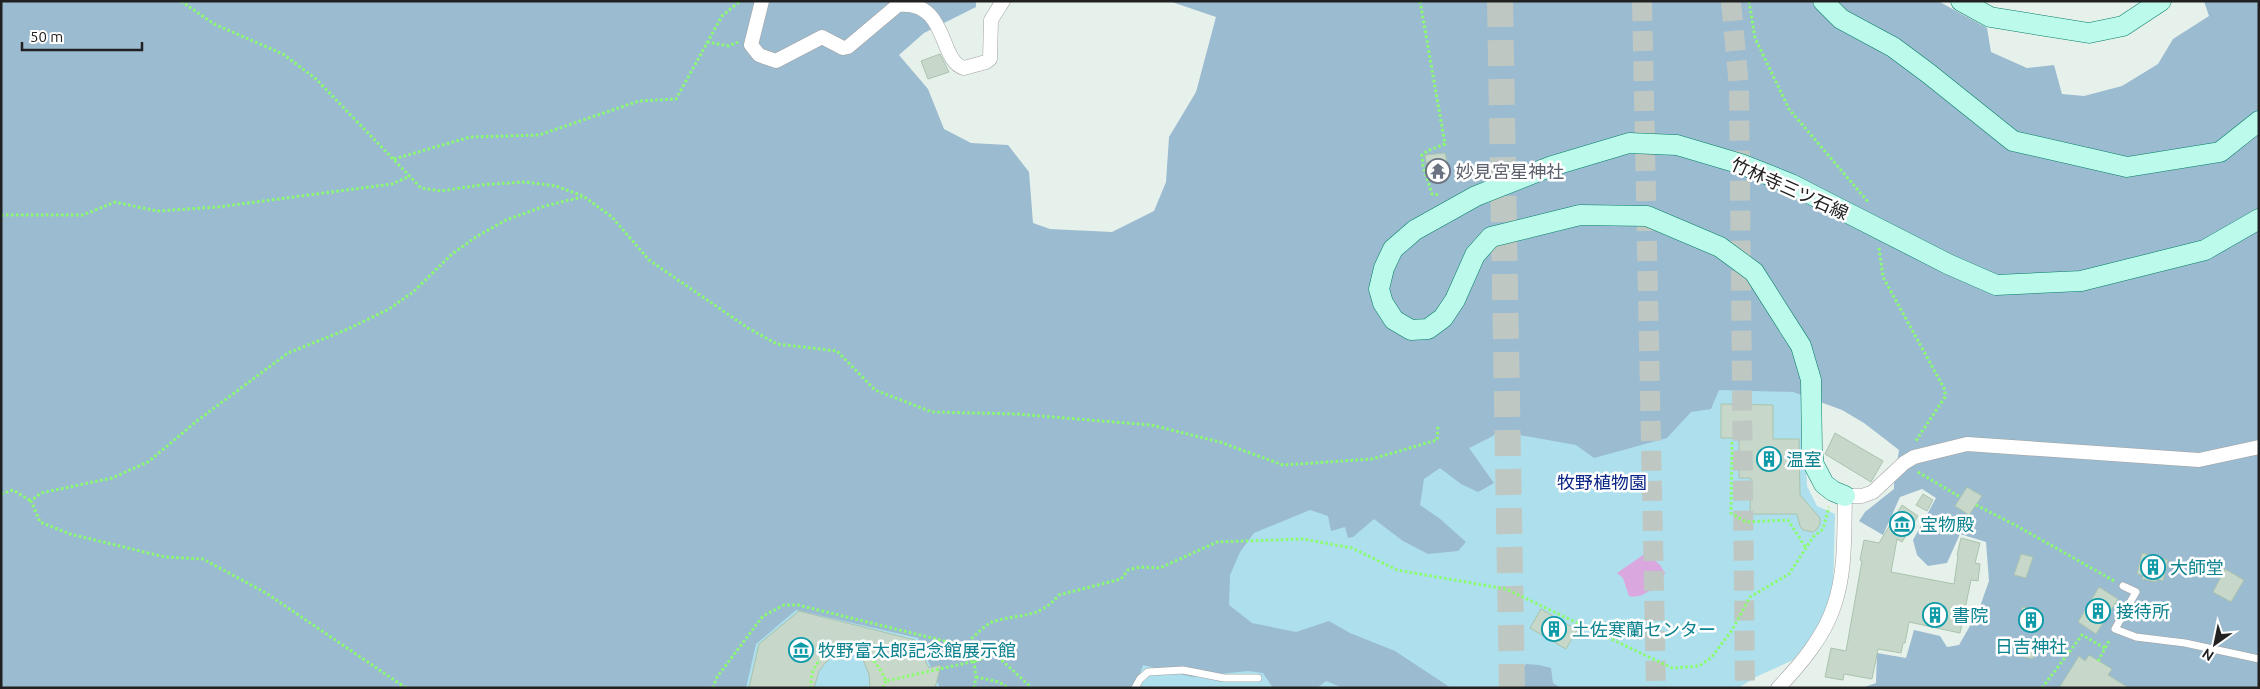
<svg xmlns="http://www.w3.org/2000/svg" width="2260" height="689" font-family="Ubuntu,'Noto Sans JP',sans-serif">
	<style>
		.grass { fill: #addfec }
		.forest { fill: #9bbbd1 }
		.water { fill: #dba7df }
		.building { fill: #c7d8ca; stroke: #a9c3ad }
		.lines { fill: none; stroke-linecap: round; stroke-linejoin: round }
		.secondary-tunnel { stroke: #bfc7c3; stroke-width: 20; stroke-dasharray: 20 10; stroke-linecap: butt }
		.highway-tunnel { stroke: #bfc7c3; stroke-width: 26; stroke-dasharray: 26 13; stroke-linecap: butt }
		.lane-casing { stroke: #a2a2a2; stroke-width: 8 }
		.street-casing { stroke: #a2a2a2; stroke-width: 15 }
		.secondary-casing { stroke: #037d65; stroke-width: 21 }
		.path { stroke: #8afc6d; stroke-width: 3; stroke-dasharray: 2.5 2.5; stroke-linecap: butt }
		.lane { stroke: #fff; stroke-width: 7 }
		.street { stroke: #fff; stroke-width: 14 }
		.secondary { stroke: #bcfbeb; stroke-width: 20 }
		.labels { text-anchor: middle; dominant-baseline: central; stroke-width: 5; stroke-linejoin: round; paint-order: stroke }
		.worship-label { font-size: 18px; fill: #5b616d; stroke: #fff; text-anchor: start }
		.street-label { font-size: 18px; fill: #212121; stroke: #fff }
		.culture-label { font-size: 18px; fill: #0d838f; stroke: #fff; text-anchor: start }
		.park-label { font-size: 18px; fill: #0a2484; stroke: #fff }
	</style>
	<rect width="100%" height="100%" fill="#e7f1eb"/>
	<path class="grass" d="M1802,368L1807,486L1817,506L1835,514L1833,588L1825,621L1793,660L1758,676L1738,688H676L740,617L1254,464Z"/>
	<path class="forest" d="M1,1H976V7L924,33L899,55L928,89L944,129L971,143L1008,145L1029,172L1033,223L1050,229L1112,232L1154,211L1166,182L1169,137L1196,92L1216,17L1169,1H1938L1987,28L1991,52L2027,68L2054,65L2062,94L2084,96L2122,86L2158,64L2173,39L2209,16L2204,1H2259V688H1862L1876,683L1877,653L1906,658L1914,630L1940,636L1947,647L1959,645L1978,612L1989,581L1986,542L1960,534L1947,563L1928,566L1917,555L1913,540L1936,498L1922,489L1900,497L1883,535L1859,521L1865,512L1894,489C1894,473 1897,465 1899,450L1864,423L1842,410L1793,392L1719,390L1711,409L1691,412L1667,438L1594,458L1576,445L1497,431L1493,436L1469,448L1494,483L1478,492L1461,484L1440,468L1424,479L1420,505L1439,518L1466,542L1458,551L1428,554L1403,541L1374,519L1353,537L1348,538L1345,527L1331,531L1328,516L1310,510L1254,533L1240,552L1230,575L1229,605L1252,623L1296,632L1329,621L1350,633L1395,651L1451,688H1343L1326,681L1317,688H1273L1263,673L1248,671L1192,677L1143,665L1135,688H940L918,638L796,610L756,644L746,688H1Z
		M1526,664L1539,665L1551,668L1553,683L1561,688H1523L1522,671Z"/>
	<path class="water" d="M1646,553L1660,565L1665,573C1660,585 1642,600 1629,596L1623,578L1617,573Z"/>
	<path class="building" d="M940,54L949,72L928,79L921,61Z
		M1445,153L1448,166L1444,167L1445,173L1431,175L1430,168H1427L1425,155Z
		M1721,404L1773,405V439H1799L1800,495L1820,518V524L1817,529L1813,532L1803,530L1800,526L1797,514H1750L1751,478H1739V438H1721Z
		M1835,433L1883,461L1871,482L1825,454Z
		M1967,487L1982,496L1969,515L1955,506Z
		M1923,494L1933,500L1927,511L1916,505Z
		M1902,505L1918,516L1902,542L1897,539L1891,572L1954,584L1958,556L1957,555L1961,538L1980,543L1975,563L1980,564L1978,581L1971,580L1960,633L1909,622L1905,643H1903L1901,653L1878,649L1872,679L1844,674L1843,680L1825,677L1831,648L1846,651L1862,561L1860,560L1864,540L1879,543Z
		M2142,553L2168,560L2163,581L2157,579L2156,582L2142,579L2143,575L2137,574Z
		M2021,554L2033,557L2026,578L2014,575Z
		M2225,569L2244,580L2231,602L2213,592Z
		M2099,587L2118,599L2096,634L2078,622Z
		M2022,607L2042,611L2038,632L2023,630L2025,620L2020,619Z
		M1541,609L1577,630L1566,649L1530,628Z
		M799,611L915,640L929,668L941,665L935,688H870L869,674L861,655L854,650L847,649L838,651L826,662L819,671L814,688H749L759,644Z
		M2024,641L2036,644L2033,659L2021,656Z
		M2089,655L2112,669L2108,675L2129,688H2059L2079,656L2085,661Z"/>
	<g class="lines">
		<path class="secondary-tunnel" d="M1642,1L1656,688
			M1731,1L1739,87L1745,688"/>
		<path class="highway-tunnel" d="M1500,1L1512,688"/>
		<defs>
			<path id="lane" d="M2123,586L2136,592L2115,629L2136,637L2185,643L2259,659
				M1135,688L1140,679L1148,672L1183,670L1224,678H1258"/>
			<path id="street" d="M762,1L751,45L759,55L776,61L822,37L843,48L848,47L898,5C949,0 938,61 964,68L986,62L990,59L991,20L1003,1
				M1778,688C1800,665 1824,637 1834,606C1846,572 1844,532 1845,496H1862L1873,492L1904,463L1914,457L1967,444L2199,460L2259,447"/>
			<path id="secondary" d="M1823,1L1841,19L1893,47L1928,73L2013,141L2127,167L2220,152L2259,121
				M1961,1L1990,17L2089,33L2123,26L2161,1
				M1845,496L1833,491L1824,484L1814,465L1812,450L1811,380L1801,346L1754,272L1720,247L1647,216L1580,215L1491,237L1475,255L1455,300L1443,318L1428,329L1411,330L1394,320L1383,303L1379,289L1384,268L1393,249L1415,230L1476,196L1552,166L1629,143L1677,145L1741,164L1791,184L1948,264L1996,285L2081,281L2205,250L2259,219"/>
		</defs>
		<use href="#lane" class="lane-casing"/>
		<use href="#street" class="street-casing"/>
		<use href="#secondary" class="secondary-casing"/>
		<path class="path" d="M181,1L214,24L283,54L316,79L421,188L441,191L480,185L525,182L556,186L583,196L612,217L649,260L748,328L777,344L837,351L875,390L932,412L1016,414L1151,425L1220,442L1283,465L1372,459L1437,440L1438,426
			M1420,1L1445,144L1427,151L1422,155L1423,166L1432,194L1440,195
			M1749,1L1755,38L1789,109L1869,203
			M707,42L729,46L738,42
			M394,159L470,137L539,135L639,101L676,99L722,16L740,1
			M1,215H83L115,202L157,211L218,207L392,184L410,176
			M1879,248L1883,277L1945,390V397L1915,442
			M1732,442L1731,513L1746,522L1788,520L1806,548
			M1918,472L1960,497
			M1,494L13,490L31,501
			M1976,505L2017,526L2116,582
			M2098,661L2110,639
			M976,677L999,682L1008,688
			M406,688L266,593L203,559L165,557L70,534L40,522L31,501L41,493L112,478L148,462L198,420L288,353L348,329L389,309L413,292L452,254L476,237L506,220L545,206L582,197
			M713,688L717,677L763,616L784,605H798L973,648
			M811,688C811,683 811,676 813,671C819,658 832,646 846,643C869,655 875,658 886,681L975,661L995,654L1032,688
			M883,688L886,681
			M974,688L976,677L971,639C977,634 985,625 992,622C1019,613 1038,620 1059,595L1121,579L1128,570L1140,567L1160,568L1217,542L1303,539L1352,548L1397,570L1506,589L1672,668L1699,666L1711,658L1732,630L1750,597L1789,574L1813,537L1823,529L1829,507
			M2042,688L2082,635L2105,648"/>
		<use href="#lane" class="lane"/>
		<use href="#street" class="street"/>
		<use href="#secondary" class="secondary"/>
	</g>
	<defs>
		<symbol id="temple-ring" viewBox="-11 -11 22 22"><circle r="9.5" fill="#fff" stroke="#6b7280" stroke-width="1.5"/><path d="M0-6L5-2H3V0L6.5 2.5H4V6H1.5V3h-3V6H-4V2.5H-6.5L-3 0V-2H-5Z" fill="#6b7280"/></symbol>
		<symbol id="building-ring" viewBox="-11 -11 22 22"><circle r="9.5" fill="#fff" stroke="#0f9aa8" stroke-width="1.5"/><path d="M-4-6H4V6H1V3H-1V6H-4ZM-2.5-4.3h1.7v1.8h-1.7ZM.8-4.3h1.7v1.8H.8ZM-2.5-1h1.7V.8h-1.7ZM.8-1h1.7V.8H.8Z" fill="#0f9aa8"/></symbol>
		<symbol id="museum-ring" viewBox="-11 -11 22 22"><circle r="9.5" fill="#fff" stroke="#0f9aa8" stroke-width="1.5"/><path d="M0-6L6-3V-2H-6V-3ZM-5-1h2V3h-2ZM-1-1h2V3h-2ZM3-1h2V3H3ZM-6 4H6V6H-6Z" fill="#0f9aa8"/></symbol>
	</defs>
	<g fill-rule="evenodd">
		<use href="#temple-ring" x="1424" y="157" width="28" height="28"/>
		<use href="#building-ring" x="1755" y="445" width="28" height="28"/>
		<use href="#museum-ring" x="1888" y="510" width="28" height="28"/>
		<use href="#building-ring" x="2139" y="553" width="28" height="28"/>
		<use href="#building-ring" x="2084" y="597" width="28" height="28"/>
		<use href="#building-ring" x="1921" y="601" width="28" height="28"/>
		<use href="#building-ring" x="2017" y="606" width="28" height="28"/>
		<use href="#building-ring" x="1540" y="615" width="28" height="28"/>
		<use href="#museum-ring" x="787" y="636" width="28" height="28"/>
	</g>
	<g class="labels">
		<g class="worship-label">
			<text x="1456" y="171">妙見宮星神社</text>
		</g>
		<g class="street-label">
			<text transform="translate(1790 188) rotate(24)">竹林寺三ツ石線</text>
		</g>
		<g class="culture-label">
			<text x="1786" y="459">温室</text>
			<text x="1920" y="524">宝物殿</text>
			<text x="2170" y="567">大師堂</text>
			<text x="2116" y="611">接待所</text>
			<text x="1952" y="615">書院</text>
			<text x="1572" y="629">土佐寒蘭センター</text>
			<text x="2031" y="646" text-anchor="middle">日吉神社</text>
			<text x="818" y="650">牧野富太郎記念館展示館</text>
		</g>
		<g class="park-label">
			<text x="1602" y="482">牧野植物園</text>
		</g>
	</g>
	<rect width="2260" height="689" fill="none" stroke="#212121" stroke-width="5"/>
	<g transform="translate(2215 644) rotate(213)" stroke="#ffffff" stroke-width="4" paint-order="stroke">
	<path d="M0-4L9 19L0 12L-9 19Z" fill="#212121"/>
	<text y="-8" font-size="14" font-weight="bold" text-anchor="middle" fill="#212121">N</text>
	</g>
	<path d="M22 42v8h120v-8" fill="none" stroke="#212121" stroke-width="2.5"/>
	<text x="30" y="42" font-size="15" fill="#212121" stroke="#ffffff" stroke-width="4" paint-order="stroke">50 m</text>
</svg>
